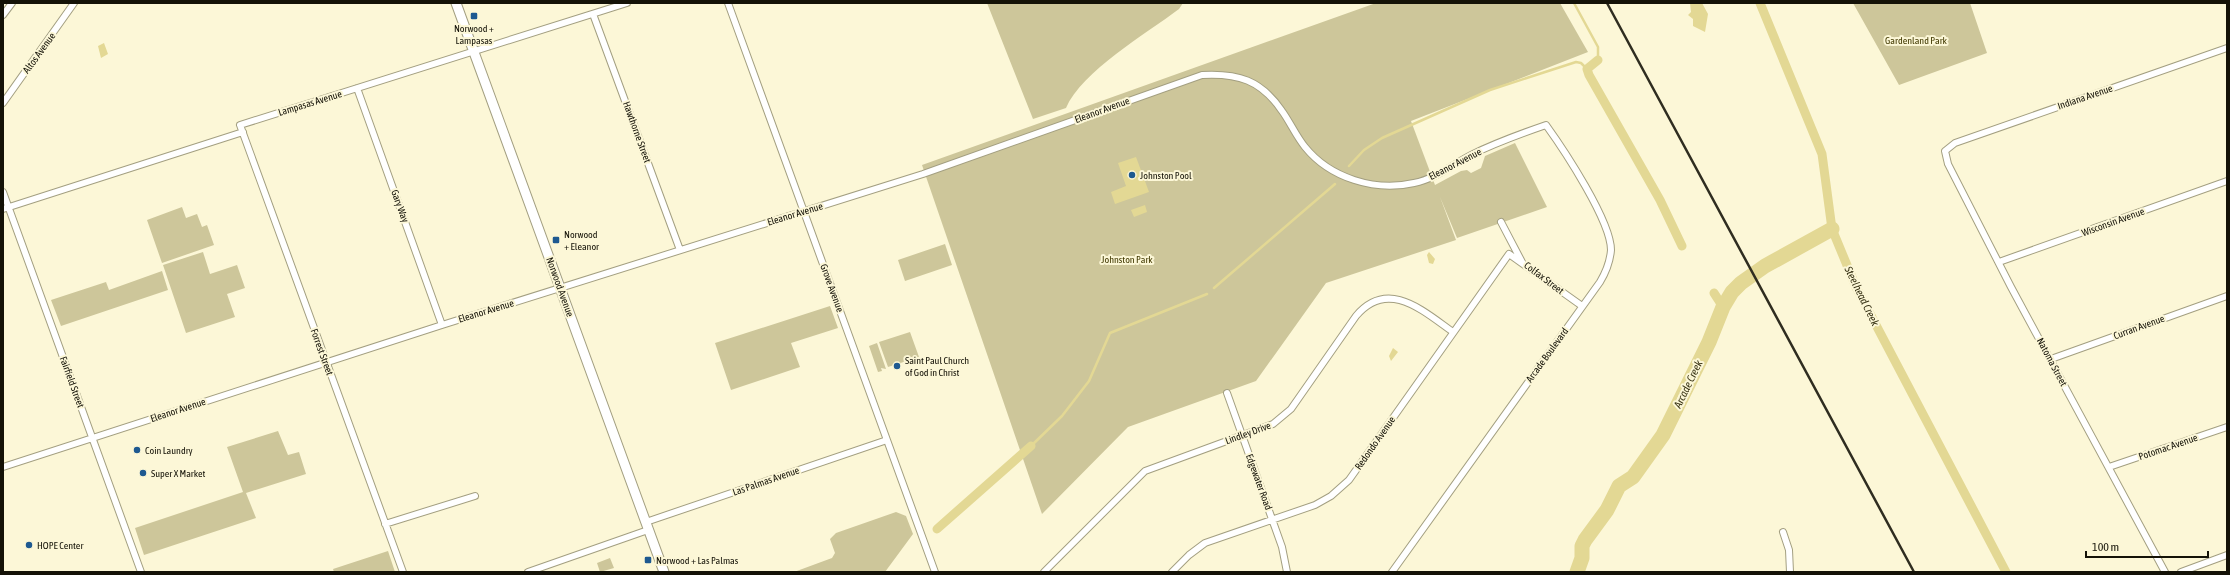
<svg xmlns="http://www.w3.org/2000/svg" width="2230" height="575" font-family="'Asap Condensed',sans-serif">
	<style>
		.green { fill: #cdc69a }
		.water { fill: #e3d894 }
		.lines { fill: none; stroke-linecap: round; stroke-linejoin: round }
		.stream { stroke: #e3d894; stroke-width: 2.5 }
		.canal { stroke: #e3d894; stroke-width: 9 }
		.river { stroke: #e3d894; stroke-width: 15 }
		.minor-casing { stroke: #a39f81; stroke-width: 8 }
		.secondary-casing { stroke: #a39f81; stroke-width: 11 }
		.minor { stroke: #fff; stroke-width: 6 }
		.secondary { stroke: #fff; stroke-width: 9 }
		.rail { stroke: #2f2d20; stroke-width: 2.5 }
		.poi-dot { fill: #1e5990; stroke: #fcf7d7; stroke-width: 1.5 }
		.labels { text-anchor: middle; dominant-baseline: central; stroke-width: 4; stroke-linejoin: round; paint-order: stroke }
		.poi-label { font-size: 10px; fill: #141207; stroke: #fcf7d7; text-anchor: start }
		.park-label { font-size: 10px; fill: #403800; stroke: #fcf7d7 }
		.street-label { font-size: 10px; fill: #141207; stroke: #fcf7d7 }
		.water-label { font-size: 11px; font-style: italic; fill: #373214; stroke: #fcf7d7 }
	</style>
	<rect width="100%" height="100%" fill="#fcf7d7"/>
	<path class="green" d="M987,3H1183L1179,9C1146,34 1082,71 1066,108L1033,119Z
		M1376,3H1560L1588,52L1411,121L1435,185L1461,171L1467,170L1471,173L1481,168L1485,156L1515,143L1547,207L1457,238L1440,197L1456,240L1326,283L1256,381L1128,427L1042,514L922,165Z
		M1853,3H1970L1987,53L1899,85Z
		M182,207L186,218L197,214L202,227L207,225L214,245L162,263L147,220Z
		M945,244L952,265L905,281L898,260Z
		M203,252L210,274L237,265L245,288L227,294L235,317L186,333L163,265Z
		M162,271L168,290L61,326L51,300L106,282L109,290Z
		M830,306L838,328L791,343L800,367L731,390L715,343Z
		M910,332L919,357L888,367L879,342Z
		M877,343L886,369L881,368L882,371L878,372L869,346Z
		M278,431L288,455L299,452L306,474L246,493L256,518L144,555L135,528L243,492L227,447Z
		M896,512L906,516L913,534L885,572H794L832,558L835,553L830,539L836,533Z
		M388,551L395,572H334L333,569Z
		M610,558L614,568L600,572L597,563Z"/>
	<path class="water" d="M1690,3H1702L1708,14L1705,32L1693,26V19L1688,15L1691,12Z
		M104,43L108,54L101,58L98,46Z
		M1136,157L1149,192L1115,204L1111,192L1126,186L1118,163Z
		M1145,205L1147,212L1134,217L1131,210Z
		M1429,252L1435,259L1433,264L1429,263L1427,255Z
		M1393,348L1398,352L1391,361L1389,356Z"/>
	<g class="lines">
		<path class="stream" d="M1574,3L1598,47V60
			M1349,166L1364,150L1382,138L1490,90L1576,62L1581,63L1587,69
			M1214,288L1335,184
			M1031,446L1062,416L1089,381L1110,333L1207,294"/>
		<path class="canal" d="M1760,3L1822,154L1832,229L1856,287L2006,572
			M1598,60L1587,69L1589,75L1660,200L1682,246
			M1714,293L1723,307
			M937,529L1031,446"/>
		<path class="river" d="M1577,572L1582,558V546L1585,540L1607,510L1619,486L1633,477L1663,435L1709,342L1723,307L1732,292L1741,283L1765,266L1832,229"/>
		<defs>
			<path id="minor" d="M728,3L935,572
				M593,14L680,250
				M3,15L12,3
				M357,88L442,325
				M3,103L74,3
				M3,192L141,572
				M3,209L243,132
				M1501,222L1523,264L1582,306
				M1999,262L2227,181
				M2051,359L2227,296
				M1227,393L1282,547L1287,572
				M3,467L442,325L923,174L1202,75C1238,73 1261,80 1282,111C1290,122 1296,136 1305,147C1330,178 1375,192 1414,183C1435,179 1452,165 1471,155C1495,143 1520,134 1546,125C1564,150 1611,221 1611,250C1610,262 1606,272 1600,282L1392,572
				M2109,467L2227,427
				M646,522L887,440
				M385,524L475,496
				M1783,532L1789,550L1790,572
				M403,572L240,125L627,3
				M528,572L648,530
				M1044,572L1145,471L1273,424L1291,409L1356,316C1388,278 1423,311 1453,332
				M1172,572L1189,555L1205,543L1315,505L1331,496L1349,480L1509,254L1523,264
				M2165,572L2011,287L1948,164L1945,151L1955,143L2227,48
				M2181,572L2227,555"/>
			<path id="secondary" d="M456,3L664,572"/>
		</defs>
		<use href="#minor" class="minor-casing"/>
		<use href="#secondary" class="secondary-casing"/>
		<use href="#minor" class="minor"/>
		<use href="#secondary" class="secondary"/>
		<path class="rail" d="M1607,3L1914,572"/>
	</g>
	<g class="poi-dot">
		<rect x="470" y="12" width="8" height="8" rx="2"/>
		<circle cx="1132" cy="175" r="4"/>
		<rect x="552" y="236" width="8" height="8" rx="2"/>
		<circle cx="897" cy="366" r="4"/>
		<circle cx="137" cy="450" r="4"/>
		<circle cx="143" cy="473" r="4"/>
		<circle cx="29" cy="545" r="4"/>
		<rect x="644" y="556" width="8" height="8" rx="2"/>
	</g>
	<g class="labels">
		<g class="poi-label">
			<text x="474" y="28" text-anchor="middle">Norwood +<tspan x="474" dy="12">Lampasas</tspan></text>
			<text x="1140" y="175">Johnston Pool</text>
			<text x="564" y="234">Norwood<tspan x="564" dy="12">+ Eleanor</tspan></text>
			<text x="905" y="360">Saint Paul Church<tspan x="905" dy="12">of God in Christ</tspan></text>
			<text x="145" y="450">Coin Laundry</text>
			<text x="151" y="473">Super X Market</text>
			<text x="37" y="545">HOPE Center</text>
			<text x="656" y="560">Norwood + Las Palmas</text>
		</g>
		<g class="park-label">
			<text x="1916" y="40">Gardenland Park</text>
			<text x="1127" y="259">Johnston Park</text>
		</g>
		<g class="street-label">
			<text transform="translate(39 53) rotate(-54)">Altos Avenue</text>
			<text transform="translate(2085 97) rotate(-19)">Indiana Avenue</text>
			<text transform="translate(310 103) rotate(-17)">Lampasas Avenue</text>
			<text transform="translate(1102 110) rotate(-20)">Eleanor Avenue</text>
			<text transform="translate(637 132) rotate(70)">Hawthorne Street</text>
			<text transform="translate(1455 164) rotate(-27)">Eleanor Avenue</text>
			<text transform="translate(400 206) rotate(70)">Gary Way</text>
			<text transform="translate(795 214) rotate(-17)">Eleanor Avenue</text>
			<text transform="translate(2113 222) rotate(-20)">Wisconsin Avenue</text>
			<text transform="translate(1544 278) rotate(37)">Colfax Street</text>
			<text transform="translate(560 287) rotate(70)">Norwood Avenue</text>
			<text transform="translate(832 288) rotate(70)">Grove Avenue</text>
			<text transform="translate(486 311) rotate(-17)">Eleanor Avenue</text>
			<text transform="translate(2139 327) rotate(-20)">Curran Avenue</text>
			<text transform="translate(322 352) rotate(70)">Forrest Street</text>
			<text transform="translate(1547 355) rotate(-54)">Arcade Boulevard</text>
			<text transform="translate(2052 362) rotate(62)">Natoma Street</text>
			<text transform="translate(72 382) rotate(70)">Fairfield Street</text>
			<text transform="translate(178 410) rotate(-18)">Eleanor Avenue</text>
			<text transform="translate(1248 433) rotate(-20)">Lindley Drive</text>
			<text transform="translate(1375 443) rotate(-55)">Redondo Avenue</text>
			<text transform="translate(2168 447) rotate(-19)">Potomac Avenue</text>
			<text transform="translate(766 481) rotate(-19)">Las Palmas Avenue</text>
			<text transform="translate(1259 482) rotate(70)">Edgewater Road</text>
		</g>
		<g class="water-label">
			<text transform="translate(1862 296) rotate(64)">Steelhead Creek</text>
			<text transform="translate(1688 384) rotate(-64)">Arcade Creek</text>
		</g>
	</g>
	<rect width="2230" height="575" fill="none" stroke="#141207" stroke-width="8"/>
	<path d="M2086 551v6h122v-6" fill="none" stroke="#141207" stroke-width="2"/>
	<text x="2092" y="551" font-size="12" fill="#141207" stroke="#fcf7d7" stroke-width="3" paint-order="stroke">100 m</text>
</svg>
